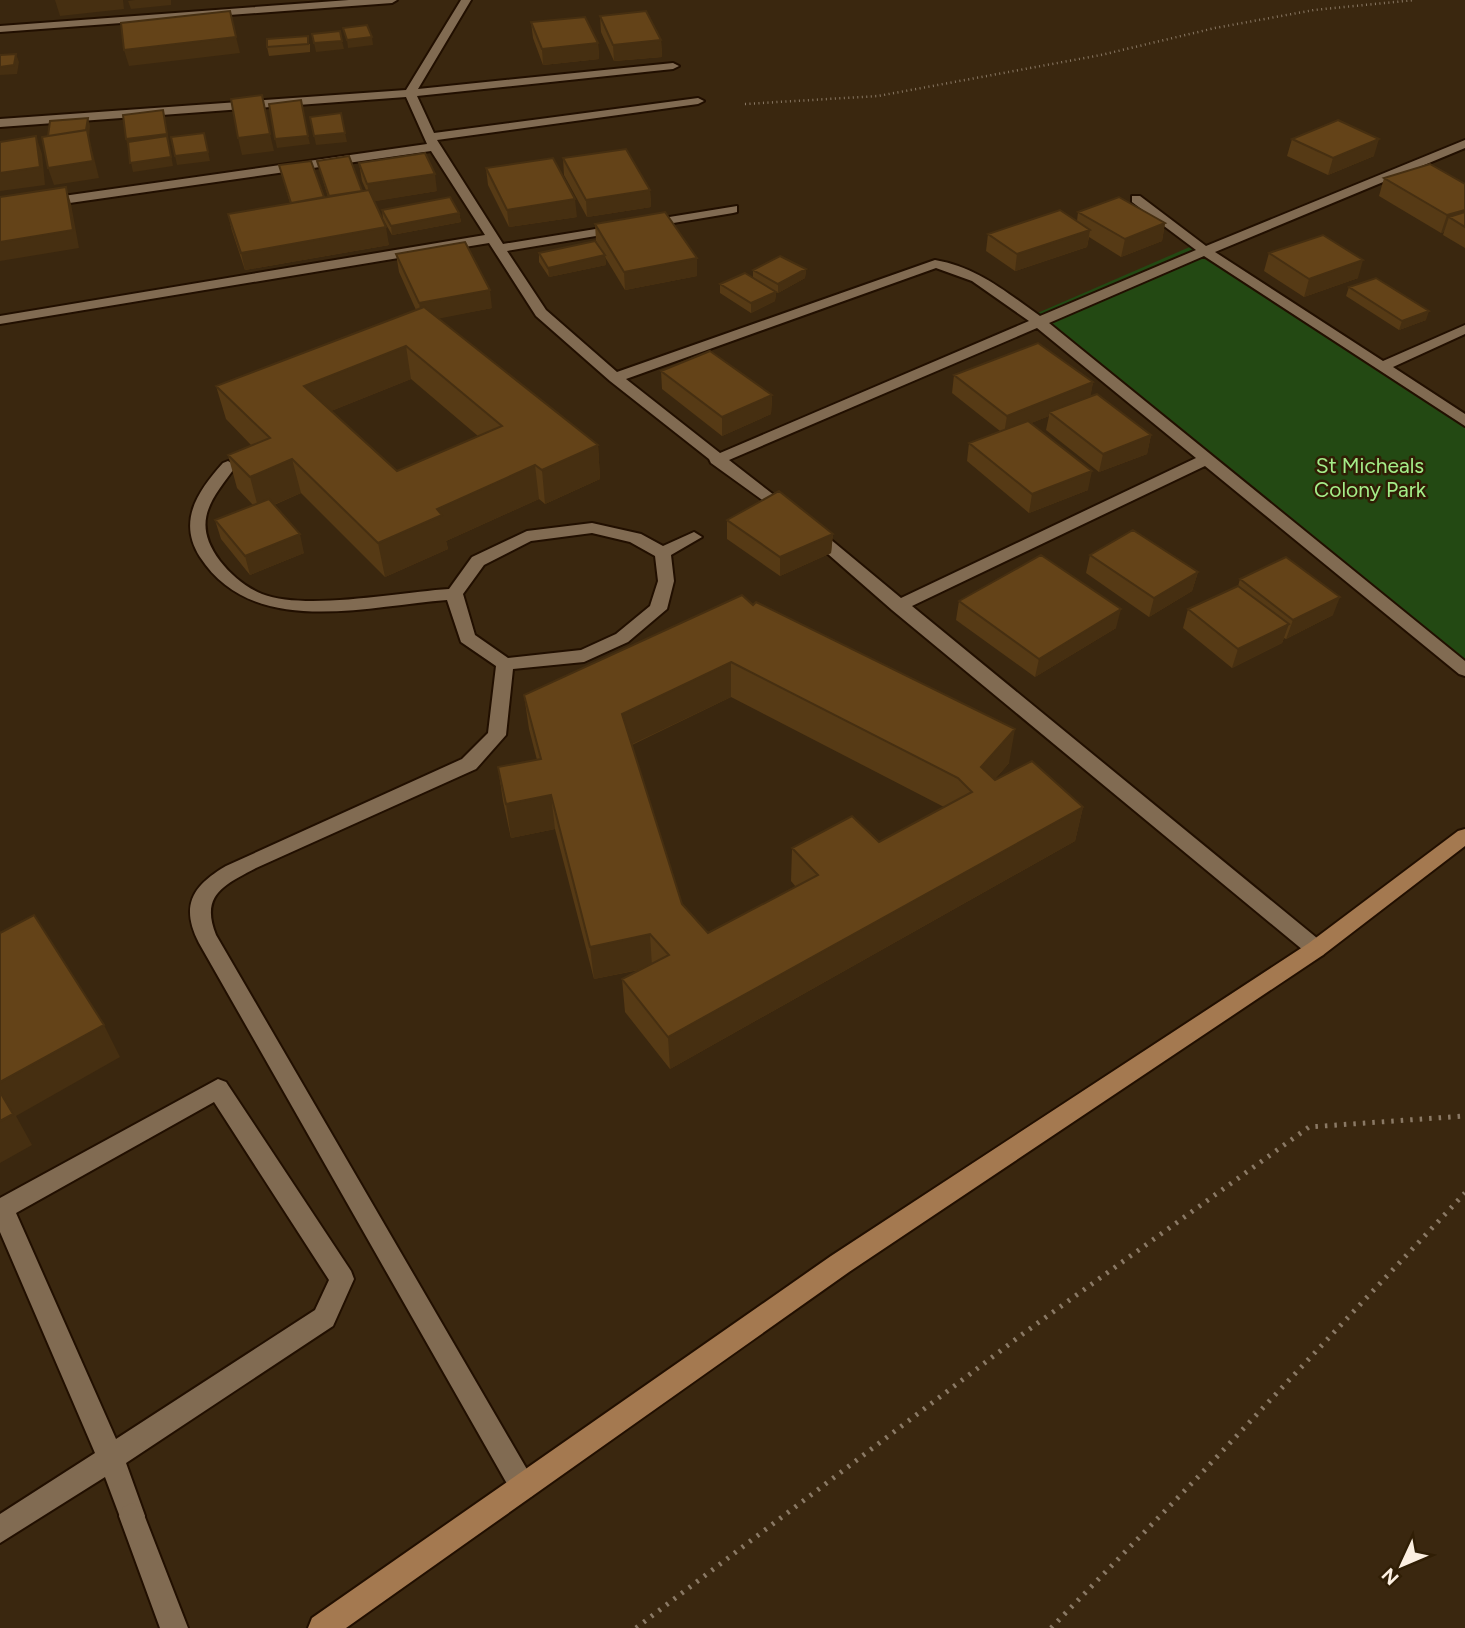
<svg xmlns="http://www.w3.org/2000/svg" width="1465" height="1628" font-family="Figtree,sans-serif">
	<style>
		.green { fill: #234913 }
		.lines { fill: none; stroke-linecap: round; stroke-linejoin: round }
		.service-casing { stroke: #210f00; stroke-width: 4 }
		.minor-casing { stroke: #210f00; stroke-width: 4 }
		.secondary-casing { stroke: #210f00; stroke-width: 4 }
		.path-far1 { stroke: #8a7965; stroke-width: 2.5; stroke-dasharray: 1 3.5; stroke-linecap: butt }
		.path { stroke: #8a7965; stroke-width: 5; stroke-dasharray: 2.5 7; stroke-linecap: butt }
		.service { fill: #816b52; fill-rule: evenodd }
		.minor { fill: #816b52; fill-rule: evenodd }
		.secondary { fill: #a47950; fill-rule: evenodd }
		.wall { fill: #563a15; fill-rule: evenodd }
		.shaded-wall { fill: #462f11 }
		.building { fill: #644318; stroke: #462f11; stroke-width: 2; fill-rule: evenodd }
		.labels { text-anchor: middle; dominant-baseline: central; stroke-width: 5; stroke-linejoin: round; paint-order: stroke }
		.park-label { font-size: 21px; fill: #a4ee89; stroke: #301e05 }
	</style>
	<rect width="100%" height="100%" fill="#3a270f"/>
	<path class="green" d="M1192,246L1465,426V678L1026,318Z"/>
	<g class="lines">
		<defs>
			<path id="service" d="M228,461L236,466C212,499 190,521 220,561C231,575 245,587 262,594C306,611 400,592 449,589L472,557L527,531L592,523L641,534L663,546L694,532L702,537L671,555L674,581L667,609L628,642L584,662L513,669L506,735L476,769L256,868C224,885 200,895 216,935L532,1478L536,1487L532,1496L523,1500L514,1496L199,943C180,906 192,886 226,866L462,759L488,733L496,666L461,642L447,600C366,606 253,639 200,557C177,521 198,491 223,463ZM592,533L630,542L655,556L658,581L650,606L616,634L581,650L508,658L475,635L463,594L484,565L531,541Z
				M218,1079L226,1082L351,1271L354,1279L333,1326L126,1463L145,1516L141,1525L132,1529L123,1525L105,1477L0,1543V1514L95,1453L0,1232V1198ZM214,1102L329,1280L315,1310L116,1439L16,1213Z"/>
			<path id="minor" d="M349,0H397L392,3L0,32V26Z
				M461,0H471L418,89L673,63L679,66L673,69L417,96L434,133L698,98L704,101L698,104L437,140L503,244L737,206V212L733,213L507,251L546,310L617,372L935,260C977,267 1006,292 1040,316L1196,250L1132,202V196H1140L1206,246L1465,140V148L1215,252L1383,361L1465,325V334L1393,367L1465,414V426L1204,256L1049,323L1465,661V676L1459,674L1205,466L912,606L1323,943L1326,949L1323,955L1316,957L1309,955L892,610L804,533L806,529H818L901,598L1196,458L1037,328L729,460L792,509L794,512L792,515L786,517L711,463L709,459L610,381L536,316L489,243L0,324V316L485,235L431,151L0,213V205L427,144L406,97L0,127V119L406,90ZM936,268L972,281L1029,321L720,453L626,379Z
				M132,1503L141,1507L188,1628H160L119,1516L123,1507Z"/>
			<path id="secondary" d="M1465,829V846L1323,955L849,1272L346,1628H308L312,1618L831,1256L1309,943L1458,831Z"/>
		</defs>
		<use href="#service" class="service-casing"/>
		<use href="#minor" class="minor-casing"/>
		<use href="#secondary" class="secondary-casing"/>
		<path class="path-far1" d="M745,104L878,96L1101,55L1215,28L1314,10L1415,0"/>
		<path class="path" d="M636,1628L1024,1333L1309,1127L1465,1116
			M1051,1628L1197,1478L1465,1193"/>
		<use href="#service" class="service"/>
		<use href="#minor" class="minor"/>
		<use href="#secondary" class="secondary"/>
	</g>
	<path class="wall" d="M600,16L661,40L662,57L614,61L601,32Z
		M531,22L598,43L599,59L543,65L533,38Z
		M310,44V52L269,56L267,47Z
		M1292,139L1374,156L1328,175L1287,156Z
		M563,158L650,190L651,207L587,217L564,175Z
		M317,161L362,191L366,190L362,181L359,163L437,191L374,201L389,245L245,270L232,231L228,214L290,203L279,165L324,197H328Z
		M486,168L577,217L509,227L488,185Z
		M1384,178L1465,184V248L1443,235L1444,232L1441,233L1379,196Z
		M382,210L459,213L461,222L392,235L383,219Z
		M1078,212L1165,223L1162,241L1121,257L1089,237L1087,247L1015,271L986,251L988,234L1077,221Z
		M595,224L697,276L625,290L605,257L606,265L549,277L539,262V253L599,247L596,241Z
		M1269,253L1358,278L1304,297L1264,271Z
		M396,254L492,308L438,318L598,445L600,479L545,504L539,499L446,541L448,549L385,577L301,493L274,505L304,553L250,575L221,539L215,520L253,505L237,488L228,455L251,445L226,419L216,386L416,310L399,272ZM411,379L478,436L397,471L331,411Z
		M806,269L805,278L778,293L769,288L776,292L775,301L751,313L720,293V284L753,278V270Z
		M1349,287L1426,320L1399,330L1346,296Z
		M661,371L772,395L771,414L722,436L662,389Z
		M954,375L1093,382L1090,397L1151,435L1147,454L1099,472L1046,430L1049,416L1031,423L1088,490L1029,513L967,461L969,443L1000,431L952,393Z
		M727,520L833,534L831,553L780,576L727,539Z
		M1090,555L1198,572L1192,591L1149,617L1086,573Z
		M1240,579L1333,615L1286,639L1284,638L1282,643L1232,668L1183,628L1188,609L1238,586Z
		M959,601L1116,628L1035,677L956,620Z
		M753,605L1009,763L994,780L1083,807L1075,841L670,1069L625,1012L622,979L639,970L594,979L555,829L511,838L503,801L498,767L537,760L529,729L524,695ZM731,697L944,807L879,842L792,848L791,881L796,887L708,933L682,904L632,745Z"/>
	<path class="shaded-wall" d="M55,0H123L124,9L60,16Z
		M135,0H171V5L131,9L128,1Z
		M236,37L240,53L129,66L124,50Z
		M372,37L373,45L348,48L347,40Z
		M661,40L662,57L614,61L613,45Z
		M342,41L344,49L316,52L314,43Z
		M598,43L599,59L543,65L542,49Z
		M16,54L19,62L17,74L0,75V67Z
		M163,110L173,166L133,172L126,139Z
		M88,118L90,126L89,138L99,178L54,185L48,168L50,146Z
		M204,133L210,161L177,165L175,156Z
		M345,133L347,142L316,145L314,136Z
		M270,134L274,151L242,155L238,138Z
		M36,136L42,154L45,185L0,191V173Z
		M308,136L310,144L277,148L275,139Z
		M1379,139L1374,156L1328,175L1333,158Z
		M435,174L437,191L371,202L367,184Z
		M66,187L71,204L79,248L0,261V242Z
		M650,190L651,207L587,217L586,200Z
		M575,199L577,217L509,227L507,210Z
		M1465,210V225L1449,217L1444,232L1441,233L1447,215Z
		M459,213L461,222L392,235L391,226Z
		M1165,223L1162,241L1121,257L1125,239Z
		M386,227L389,245L245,270L241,253Z
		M1090,230L1087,247L1015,271L1017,254Z
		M605,255L606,265L549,277L548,268Z
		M697,258V276L625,290L624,272Z
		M1363,260L1358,278L1304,297L1309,279Z
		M806,269L805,278L778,293V284Z
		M490,290L492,308L422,322L419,303Z
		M776,292L775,301L751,313V303Z
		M1429,311L1426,320L1399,330L1402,321Z
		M406,346L411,379L311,419L304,386Z
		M1093,382L1090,400L1049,412V416L1004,434L1007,416Z
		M772,395L771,414L722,436V417Z
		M1151,435L1147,454L1099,472L1103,454Z
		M598,445L600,479L545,504L542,470Z
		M292,459L301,493L259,511L250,477Z
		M535,465L539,499L446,541L448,549L385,577L378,543L437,509Z
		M1092,471L1088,490L1029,513L1032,494Z
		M300,534L304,553L250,575L245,556Z
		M833,534L831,553L780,576V557Z
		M1198,572L1192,591L1149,617L1154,598Z
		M1340,597L1333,615L1286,639L1293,620Z
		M1121,609L1116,628L1035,677L1039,659Z
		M1289,624L1282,643L1232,668L1238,649Z
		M731,662V697L624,748L622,714Z
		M1015,729L1009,763L976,801L981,767Z
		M551,795L555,829L511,838L506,804Z
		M1083,807L1075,841L670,1069L668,1037Z
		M650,934L652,967L594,979L590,947Z
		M104,1025L120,1057L16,1116L32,1145L0,1163V1082Z"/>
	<path class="building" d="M230,11L236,37L124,50L121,23Z
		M646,11L661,40L613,45L600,16Z
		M585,17L598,43L542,49L531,22Z
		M367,25L372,37L347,40L343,28Z
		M340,31L342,41L314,43L312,34Z
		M308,36V44L267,47V39Z
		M16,54L14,65L0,67V55Z
		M262,95L270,134L238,138L231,99Z
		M301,100L308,136L275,139L269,104Z
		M163,110L167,134L126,139L123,115Z
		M341,113L345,133L314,136L310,117Z
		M88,118L86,130L48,136L50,121Z
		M1338,120L1379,139L1333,158L1292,139Z
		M87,130L93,161L48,168L42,137Z
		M204,133L208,152L175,156L171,137Z
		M36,136L40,167L0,173V142Z
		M167,136L171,157L130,163L128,142Z
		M626,149L650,190L586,200L563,158Z
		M425,153L435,174L367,184L359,163Z
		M349,156L362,191L329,196L317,161Z
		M553,158L575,199L507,210L486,168Z
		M311,161L324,197L291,203L279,165Z
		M1430,164L1465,184V210L1447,215L1384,178Z
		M66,187L73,230L0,242V197Z
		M369,190L386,227L241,253L228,214Z
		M450,197L459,213L391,226L382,210Z
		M1119,197L1165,223L1125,239L1078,212Z
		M1060,210L1090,230L1017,254L988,234Z
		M665,212L697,258L624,272L595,224Z
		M1465,212V227L1449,217Z
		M1323,235L1363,260L1309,279L1269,253Z
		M595,241L605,255L548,268L539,253Z
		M465,242L490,290L419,303L396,254Z
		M780,256L806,269L778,284L753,270Z
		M745,273L776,292L751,303L720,284Z
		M1376,278L1429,311L1402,321L1349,287Z
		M424,307L598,445L542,470L535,465L437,509L442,515L378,543L292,459L250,477L228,455L270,438L216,386ZM406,346L502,426L397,471L304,386Z
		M1038,343L1093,382L1007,416L954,375Z
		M710,351L772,395L722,417L661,371Z
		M1097,394L1151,435L1103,454L1049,412Z
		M1028,421L1092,471L1032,494L969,443Z
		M779,491L833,534L780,557L727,520Z
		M269,499L300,534L245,556L215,520Z
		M1133,530L1198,572L1154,598L1090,555Z
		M1041,555L1121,609L1039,659L959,601Z
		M1286,557L1340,597L1293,620L1240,579Z
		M1238,586L1289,624L1238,649L1188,609Z
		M742,595L753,605L756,602L1015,729L981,767L995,780L1032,761L1083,807L668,1037L622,979L669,955L650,934L590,947L551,795L506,804L498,767L541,759L524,695ZM731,662L958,778L972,792L879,842L852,816L792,848L818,875L708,933L682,904L622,714Z
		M34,915L104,1025L0,1082V933Z
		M0,1092L13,1114L0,1121Z"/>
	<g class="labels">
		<g class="park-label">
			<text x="1370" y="465">St Micheals<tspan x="1370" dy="24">Colony Park</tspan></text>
		</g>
	</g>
	<g transform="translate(1402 1565) rotate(226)" stroke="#301e05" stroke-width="5" paint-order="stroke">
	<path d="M0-5L12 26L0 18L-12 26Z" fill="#fcefe1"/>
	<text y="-10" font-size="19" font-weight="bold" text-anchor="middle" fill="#fcefe1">N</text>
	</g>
</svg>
